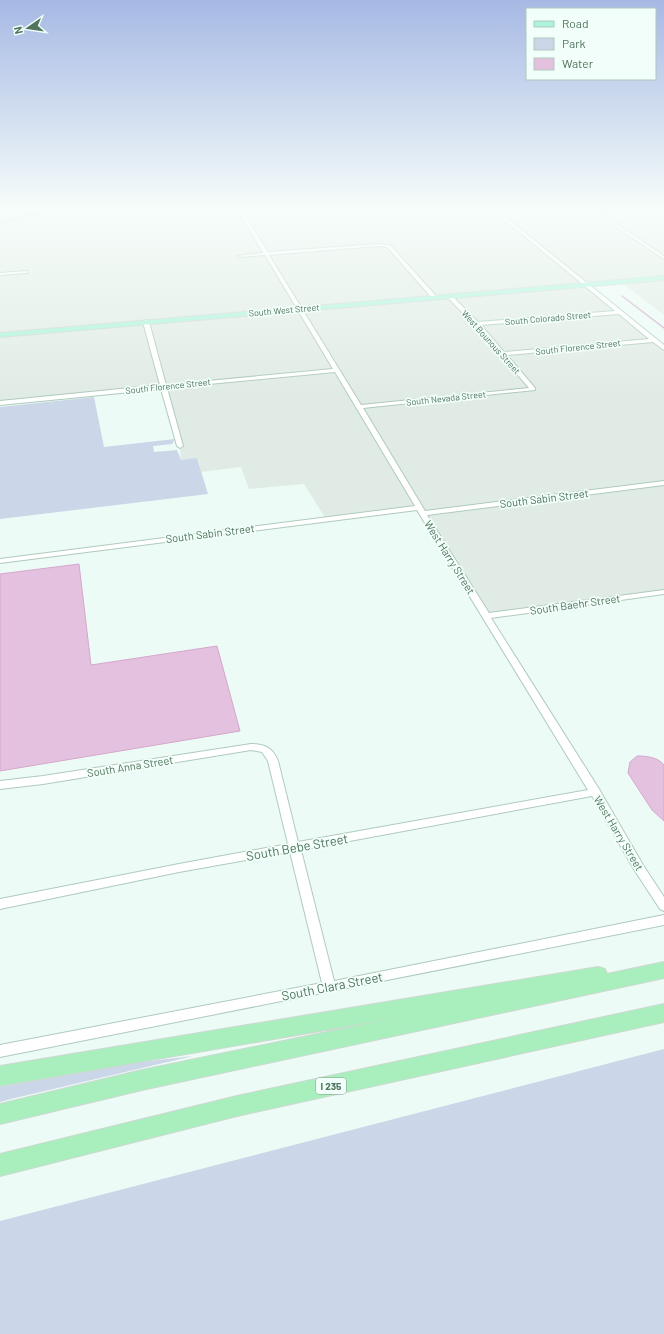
<svg xmlns="http://www.w3.org/2000/svg" width="664" height="1334" font-family="Barlow,sans-serif">
	<style>
		.industrial { fill: #e1ebe5 }
		.green { fill: #cbd6e8 }
		.water { fill: #e4c1de; stroke: #d4a8cd }
		.lines { fill: none; stroke-linecap: round; stroke-linejoin: round }
		.stream { stroke: #d4a8cd; stroke-width: 1.5 }
		.minor-casing { stroke: #afcbbc; stroke-width: 2 }
		.major-casing { stroke: #ced8d2; stroke-width: 2 }
		.highway-casing { stroke: #ced8d2; stroke-width: 2 }
		.minor { fill: #fff; fill-rule: evenodd }
		.major { fill: #abf3da; fill-rule: evenodd }
		.highway { fill: #a9efbd; fill-rule: evenodd }
		.rail-casing { stroke: #c5b9aa; stroke-width: 2.5 }
		.rail { stroke: #f2fef9; stroke-width: 1.5; stroke-dasharray: 4; stroke-linecap: butt }
		.labels { text-anchor: middle; dominant-baseline: central; stroke-width: 3.5; stroke-linejoin: round; paint-order: stroke }
		.far-street-label { font-size: 9px; fill: #50755e; stroke: #f2fef9 }
		.shield { fill: #f2fef9; stroke: #819e8c; stroke-width: 1 }
		.shield-label { font-size: 10px; font-weight: bold; fill: #50755e }
		.street-label { font-size: 11px; fill: #50755e; stroke: #f2fef9 }
		.near-street-label { font-size: 13px; fill: #50755e; stroke: #f2fef9 }
	</style>
	<rect width="100%" height="100%" fill="#ecfbf5"/>
	<path class="industrial" d="M0,207H39V216L72,207H664V315L621,282L586,285L664,348V591L486,616L420,507L326,519L304,484L249,489L241,467L201,472L198,459L181,460L180,446L163,387L0,403Z"/>
	<path class="green" d="M94,397L104,447L175,439L172,444L153,446L154,452L177,450L181,460L197,458L208,494L0,519V407Z
		M664,1049V1334H0V1221Z
		M193,1056L11,1099L0,1102V1087L134,1063Z"/>
	<path class="water" d="M79,564L91,665L217,646L240,731L0,771V574Z
		M637,756C646,756 658,757 664,765V821L652,810L628,773L630,762Z"/>
	<g class="lines">
		<path class="stream" d="M622,296L664,328"/>
		<defs>
			<path id="minor" d="M195,207H226L224,208L166,210L164,209Z
				M236,207H240L268,252L378,244L390,245L437,297L432,298L387,247L378,246L269,255L361,405L529,388L475,325L447,297V295H451L478,322L615,311L489,207H493L664,345V350L653,342L507,355L535,388V390L363,408L425,511L664,481V485L427,515L489,613L664,590V594L491,618L599,789L643,865L664,897V911L660,909L635,871L592,796L301,850L334,981L664,915V925L0,1057V1045L322,983L290,852L179,872L0,909V899L179,864L288,844L268,761L262,752L251,750L43,784L0,789V781L43,776L251,744C265,744 273,748 278,761L298,842L588,790L417,510L0,563V559L415,506L335,372L167,388L183,446L180,448L177,446L161,389L0,405V401L160,385L143,322L146,320L149,322L166,385L333,369L265,255L239,257L237,256L263,253ZM619,314L649,339L504,352L481,325Z
				M622,207H639L597,211L664,256V259L591,210Z
				M27,271V273H25L0,275V273Z"/>
			<path id="major" d="M664,276V280L0,337V333Z"/>
			<path id="highway" d="M664,962V978L142,1090L0,1124V1104L142,1070L390,1019L0,1086V1066L598,967L605,969L607,974Z
				M664,1004V1022L237,1116L0,1176V1154L237,1096Z"/>
		</defs>
		<use href="#minor" class="minor-casing"/>
		<use href="#major" class="major-casing"/>
		<use href="#highway" class="highway-casing"/>
		<use href="#minor" class="minor"/>
		<use href="#major" class="major"/>
		<use href="#highway" class="highway"/>
		<defs>
			<path id="rail" d="M0,223L59,207"/>
		</defs>
		<use href="#rail" class="rail-casing"/>
		<use href="#rail" class="rail"/>
	</g>
	<linearGradient id="sky" x2="0" y2="1"><stop stop-color="#a6b9e4"/><stop offset="0.53" stop-color="#f6fdfa"/><stop offset="1" stop-color="#f6fdfa" stop-opacity="0"/></linearGradient>
	<rect width="664" height="394" fill="url(#sky)"/>
	<g class="labels">
		<g class="far-street-label">
			<text transform="translate(284 310) rotate(-5)">South West Street</text>
			<text transform="translate(548 318) rotate(-5)">South Colorado Street</text>
			<text transform="translate(491 342) rotate(48)">West Bounous Street</text>
			<text transform="translate(578 347) rotate(-6)">South Florence Street</text>
			<text transform="translate(168 386) rotate(-6)">South Florence Street</text>
			<text transform="translate(446 398) rotate(-6)">South Nevada Street</text>
		</g>
		<rect class="shield" x="316" y="1078" width="30" height="16" rx="3"/>
		<g class="shield-label">
			<text x="331" y="1086">I 235</text>
		</g>
		<g class="street-label">
			<text transform="translate(544 498) rotate(-7)">South Sabin Street</text>
			<text transform="translate(210 533) rotate(-7)">South Sabin Street</text>
			<text transform="translate(450 557) rotate(58)">West Harry Street</text>
			<text transform="translate(575 604) rotate(-8)">South Baehr Street</text>
			<text transform="translate(130 766) rotate(-9)">South Anna Street</text>
			<text transform="translate(619 833) rotate(59)">West Harry Street</text>
		</g>
		<g class="near-street-label">
			<text transform="translate(297 847) rotate(-10)">South Bebe Street</text>
			<text transform="translate(332 986) rotate(-11)">South Clara Street</text>
		</g>
	</g>
	<rect x="526" y="8" width="130" height="72" fill="#f2fef9" stroke="#b1c7bb"/>
	<rect x="534" y="21" width="20" height="6" fill="#abf3da" stroke="#b1c7bb"/>
	<text x="562" y="28" font-size="12" fill="#50755e">Road</text>
	<rect x="534" y="38" width="20" height="12" fill="#cbd6e8" stroke="#b1c7bb"/>
	<text x="562" y="48" font-size="12" fill="#50755e">Park</text>
	<rect x="534" y="58" width="20" height="12" fill="#e4c1de" stroke="#b1c7bb"/>
	<text x="562" y="68" font-size="12" fill="#50755e">Water</text>
	<g transform="translate(28 28) rotate(257)" stroke="#f2fef9" stroke-width="3" paint-order="stroke">
	<path d="M0-3L7 15L0 10L-7 15Z" fill="#50755e"/>
	<text y="-6" font-size="11" font-weight="bold" text-anchor="middle" fill="#50755e">N</text>
	</g>
</svg>
